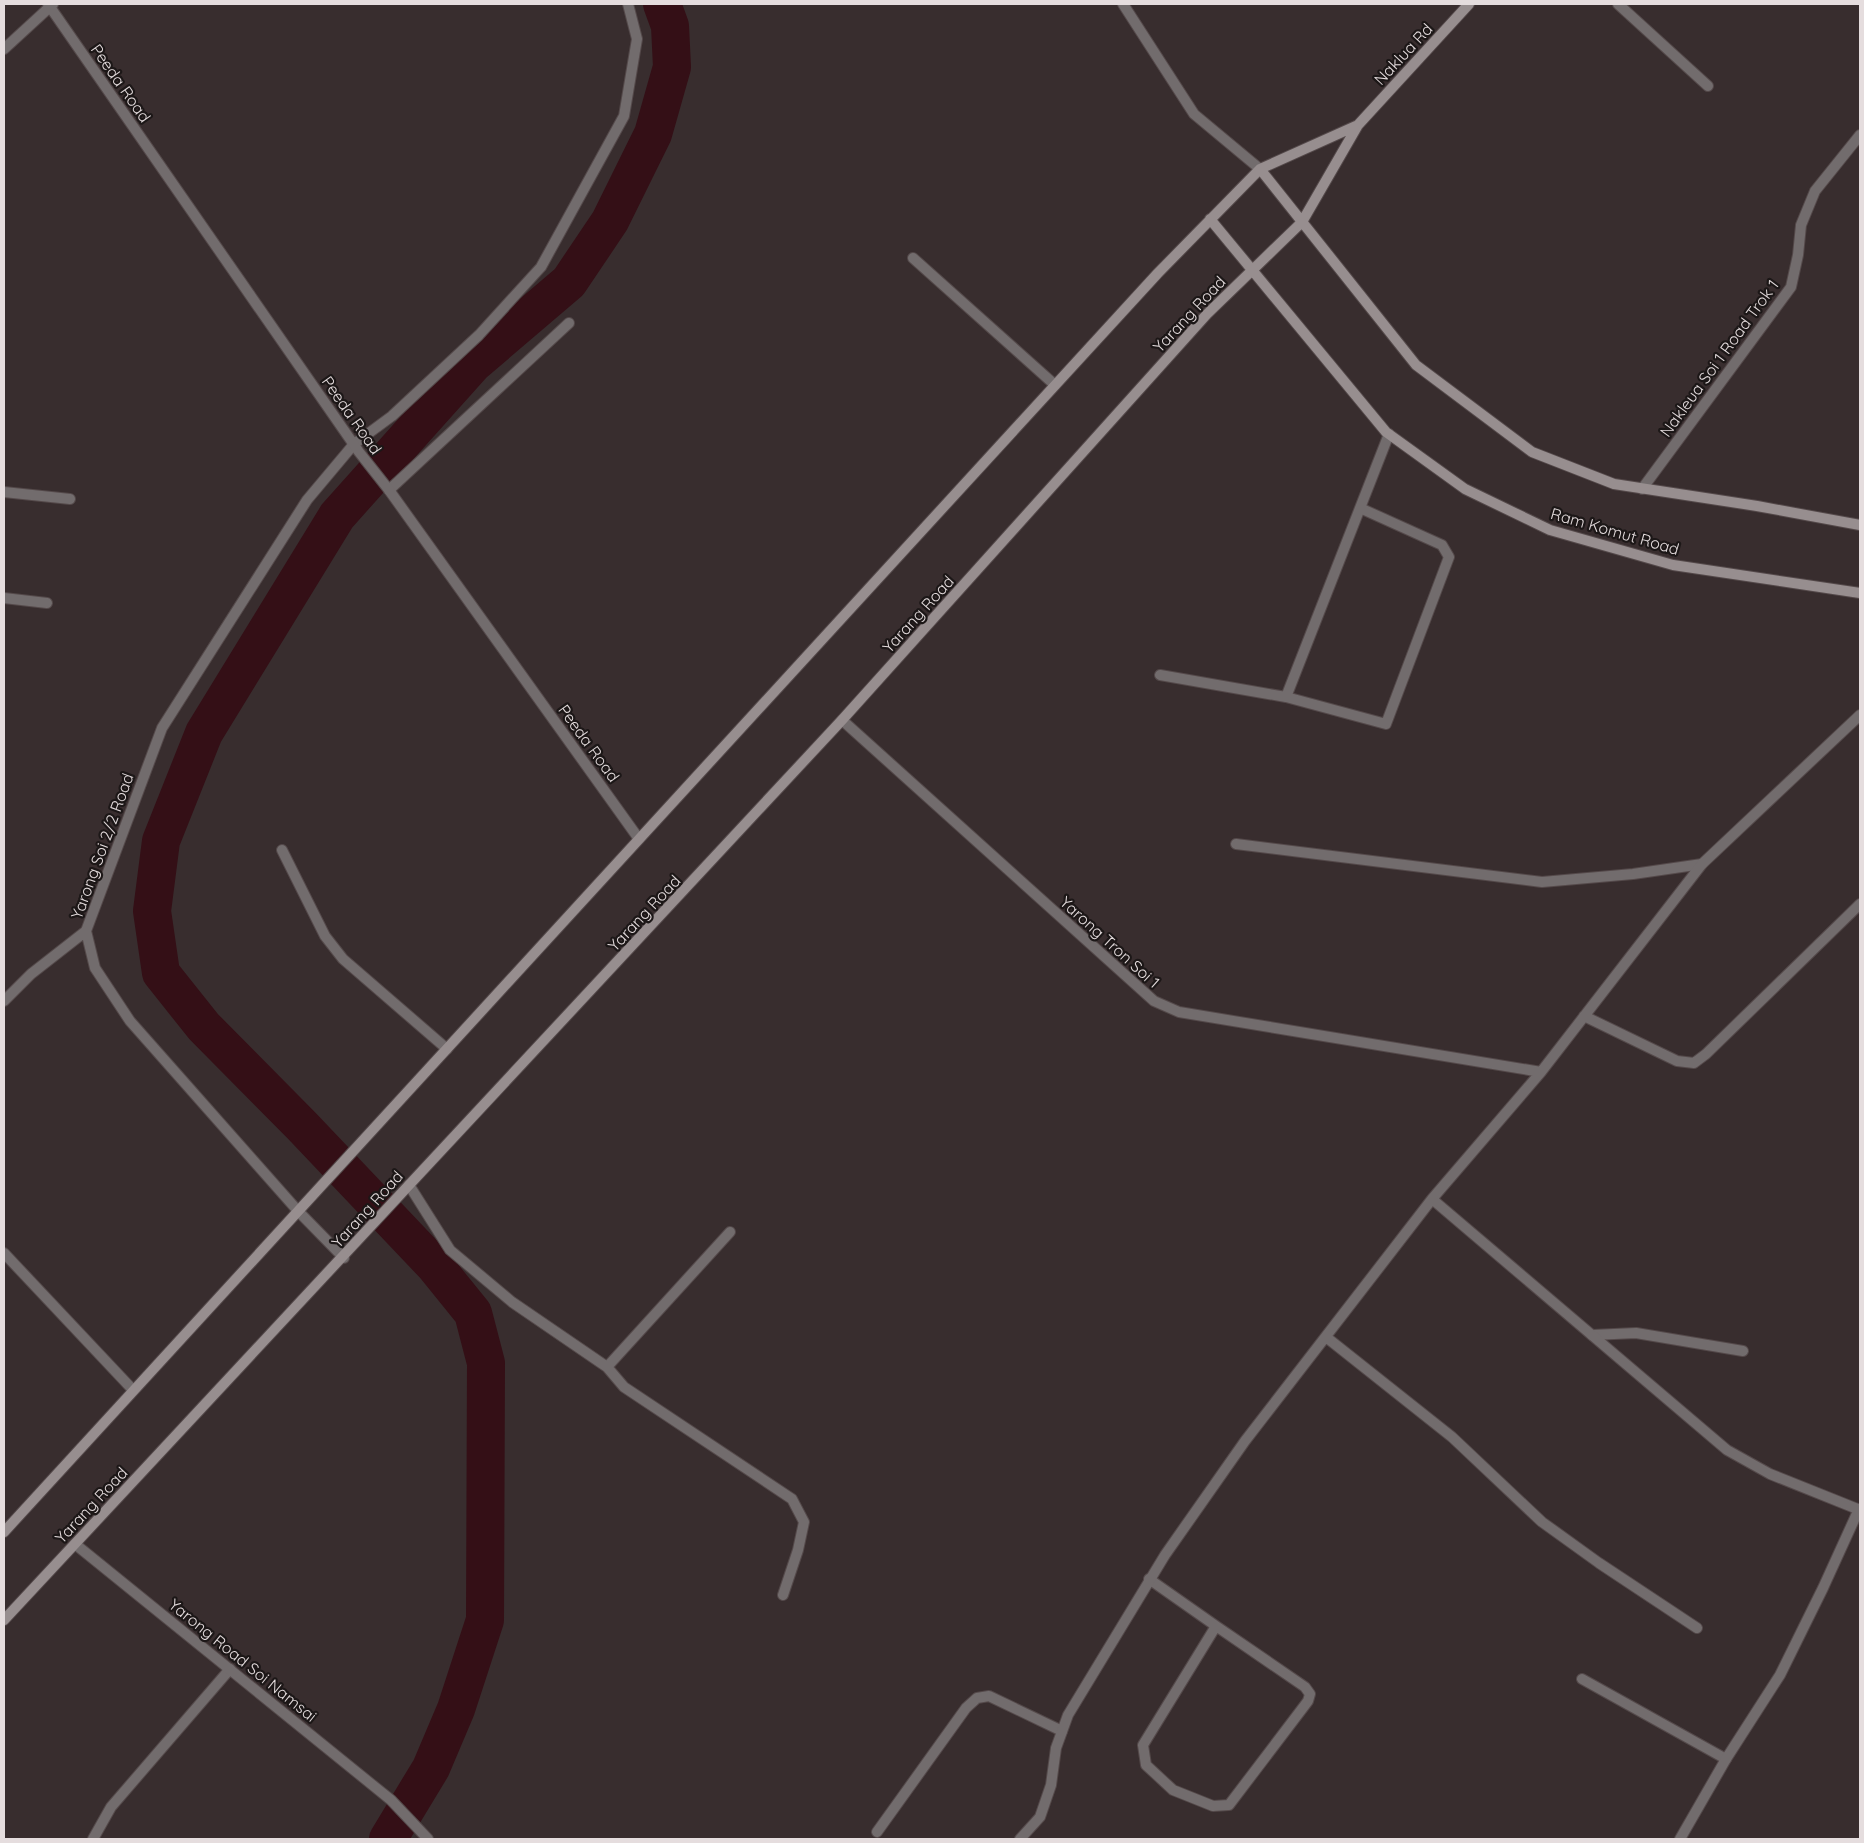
<svg xmlns="http://www.w3.org/2000/svg" width="1864" height="1843" font-family="Quicksand,sans-serif">
	<style>
		.lines { fill: none; stroke-linecap: round; stroke-linejoin: round }
		.canal { stroke: #340f16; stroke-width: 38 }
		.service-casing { stroke: #54494a; stroke-width: 12 }
		.minor-casing { stroke: #54494a; stroke-width: 12 }
		.tertiary-casing { stroke: #54494a; stroke-width: 12 }
		.secondary-casing { stroke: #54494a; stroke-width: 12 }
		.service { stroke: #726c6d; stroke-width: 10 }
		.minor { stroke: #726c6d; stroke-width: 10 }
		.tertiary { stroke: #726c6d; stroke-width: 10 }
		.secondary { stroke: #978e8f; stroke-width: 10 }
		.labels { text-anchor: middle; dominant-baseline: central; stroke-width: 4.5; stroke-linejoin: round; paint-order: stroke }
		.street-label { font-size: 16px; fill: #e5ddde; stroke: #1c1717 }
	</style>
	<rect width="100%" height="100%" fill="#382d2e"/>
	<g class="lines">
		<path class="canal" d="M388,1839L431,1768L456,1709L485,1620L486,1363L473,1313L435,1266L302,1126L204,1027L161,973L152,911L161,841L204,733L337,516L473,364L569,282L610,221L653,134L672,67L670,26L662,4"/>
		<defs>
			<path id="service" d="M1618,4L1708,86
				M913,258L1055,385
				M4,492L70,499
				M4,598L47,603
				M1160,675L1286,697L1386,724L1449,557L1442,545L1360,508
				M1286,697L1389,434
				M1236,844L1542,882L1633,874L1702,864
				M282,850L325,936L343,959L447,1049
				M1592,1335L1636,1333L1743,1351
				M1149,1579L1216,1626L1143,1745L1146,1765L1173,1790L1213,1806L1229,1805L1308,1701L1310,1694L1305,1687L1216,1626
				M1582,1679L1726,1759
				M877,1832L966,1708L977,1698L989,1696L1062,1731
				M93,1839L111,1807L230,1669"/>
			<path id="minor" d="M1642,489L1791,287L1798,255L1801,225L1815,191L1860,135
				M389,490L569,323
				M842,720L1154,1001L1179,1012L1541,1072
				M4,1001L31,974L86,931
				M1584,1016L1677,1061L1694,1063L1706,1054L1860,904
				M409,1185L450,1250L512,1302L607,1367L730,1232
				M1432,1199L1727,1450L1770,1474L1860,1510
				M4,1253L133,1390
				M344,1258L298,1211L130,1021L95,968L86,931L162,728L307,500L354,444L392,416L479,335L541,267L624,116L637,39L628,4
				M1326,1337L1452,1437L1542,1522L1599,1563L1697,1628
				M607,1367L624,1387L792,1499L804,1522L798,1550L783,1595
				M75,1544L391,1800L428,1839
				M1020,1839L1040,1817L1051,1785L1056,1748L1068,1715L1165,1555L1245,1441L1432,1199L1541,1072L1702,864L1860,715
				M1680,1839L1726,1759L1780,1675L1823,1588L1859,1509"/>
			<path id="tertiary" d="M48,4L359,452L389,490L639,839
				M1123,4L1194,114L1260,169
				M4,49L53,4"/>
			<path id="secondary" d="M1260,169L1416,365L1532,452L1614,484L1757,506L1860,525
				M1210,219L1386,432L1465,489L1550,530L1673,565L1860,593
				M4,1532L1158,273L1260,169L1358,125
				M4,1620L842,720L1207,314L1302,222L1358,125L1469,4"/>
		</defs>
		<use href="#service" class="service-casing"/>
		<use href="#minor" class="minor-casing"/>
		<use href="#tertiary" class="tertiary-casing"/>
		<use href="#secondary" class="secondary-casing"/>
		<use href="#service" class="service"/>
		<use href="#minor" class="minor"/>
		<use href="#tertiary" class="tertiary"/>
		<use href="#secondary" class="secondary"/>
	</g>
	<g class="labels">
		<g class="street-label">
			<text transform="translate(1403 54) rotate(-47)">Naklua Rd</text>
			<text transform="translate(121 83) rotate(55)">Peeda Road</text>
			<text transform="translate(1189 314) rotate(-47)">Yarang Road</text>
			<text transform="translate(1719 358) rotate(-54)">Nakleua Soi 1 Road Trok 1</text>
			<text transform="translate(352 415) rotate(55)">Peeda Road</text>
			<text transform="translate(1615 531) rotate(16)">Ram Komut Road</text>
			<text transform="translate(918 614) rotate(-48)">Yarang Road</text>
			<text transform="translate(589 743) rotate(54)">Peeda Road</text>
			<text transform="translate(102 846) rotate(-70)">Yarong Soi 2/2 Road</text>
			<text transform="translate(644 913) rotate(-47)">Yarang Road</text>
			<text transform="translate(1110 942) rotate(42)">Yarong Tron Soi 1</text>
			<text transform="translate(367 1209) rotate(-48)">Yarang Road</text>
			<text transform="translate(91 1505) rotate(-47)">Yarang Road</text>
			<text transform="translate(243 1660) rotate(39)">Yarong Road Soi Namsai</text>
		</g>
	</g>
	<rect width="1864" height="1843" fill="none" stroke="#e5ddde" stroke-width="10"/>
</svg>
